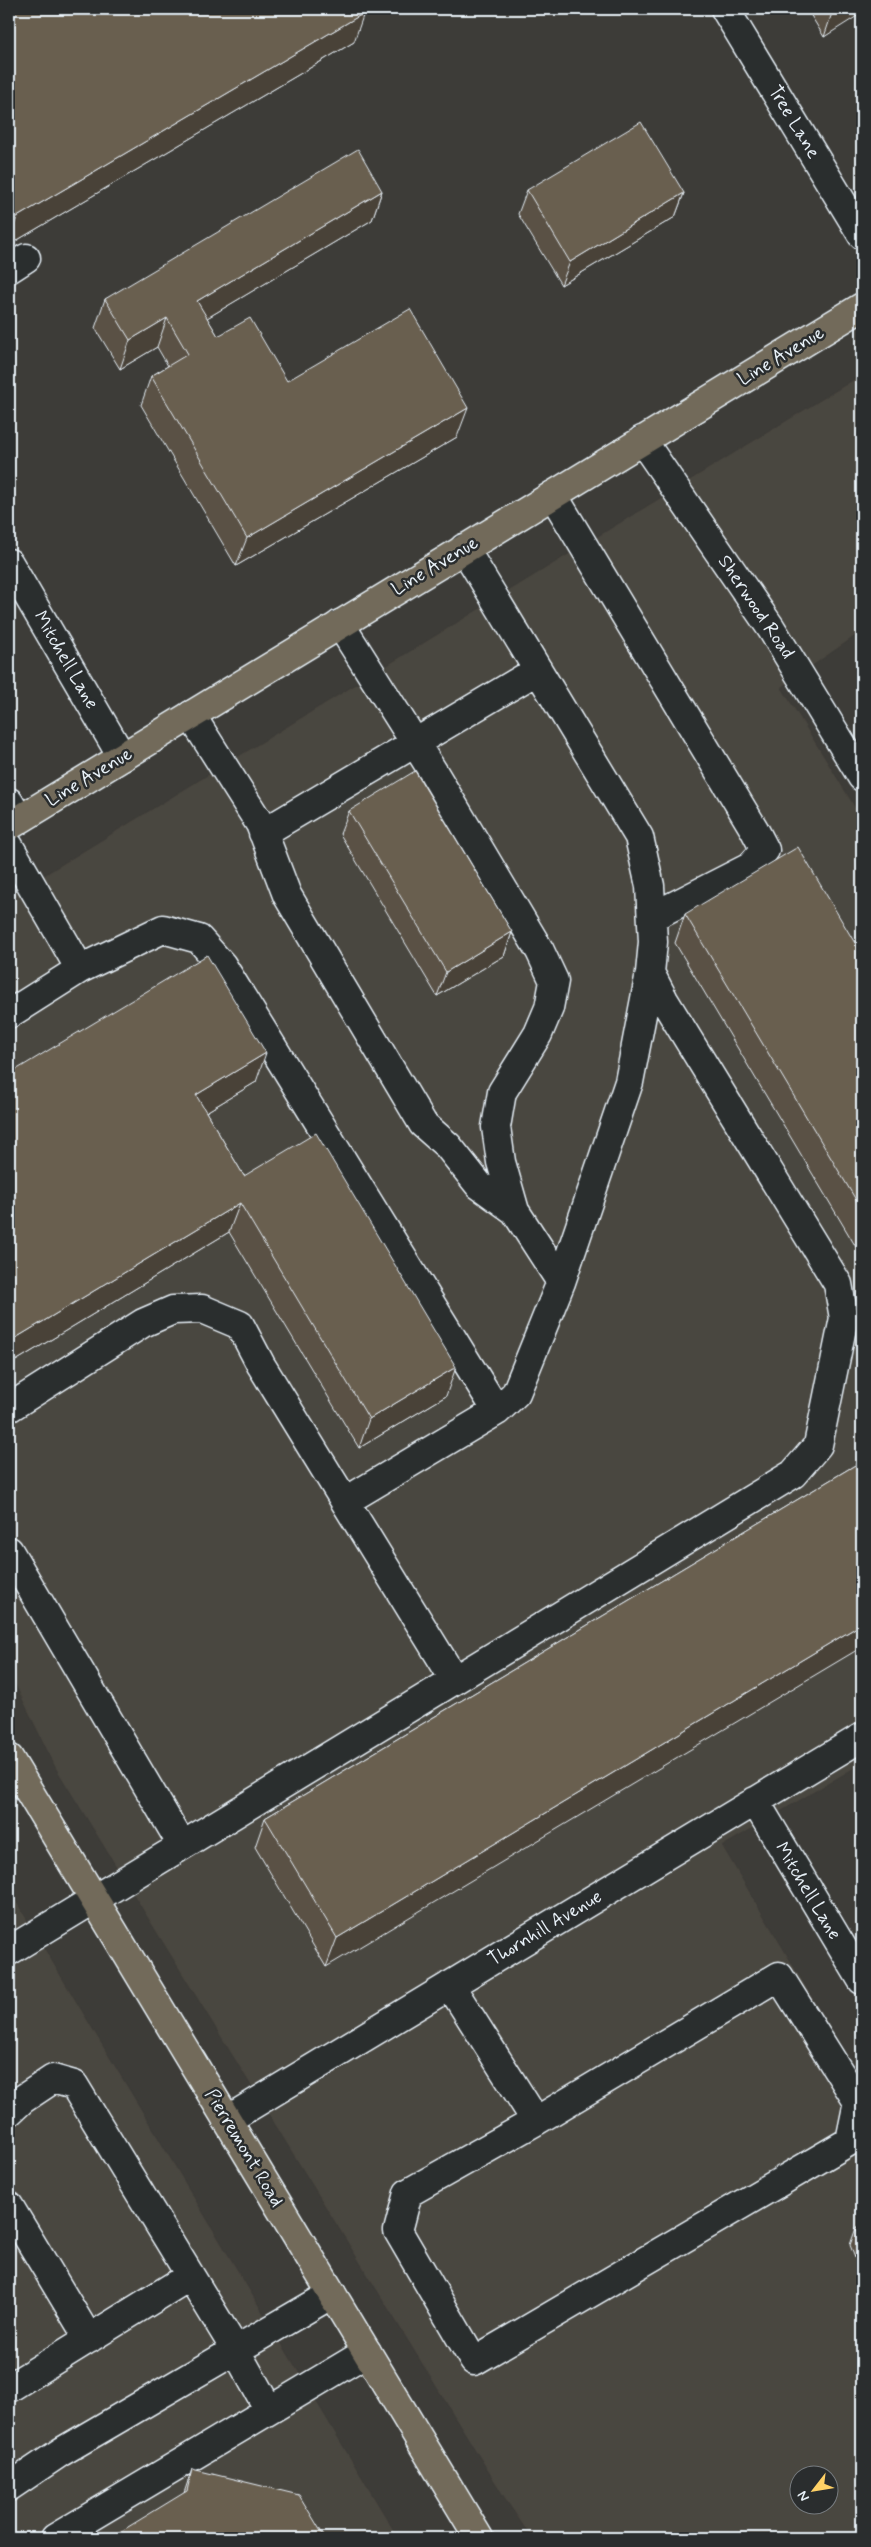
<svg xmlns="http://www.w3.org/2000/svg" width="871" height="2547" font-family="Mynerve,sans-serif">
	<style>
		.built { fill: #4a463f; fill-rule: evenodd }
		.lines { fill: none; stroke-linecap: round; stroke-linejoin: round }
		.minor-casing { stroke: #e8f1f8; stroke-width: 31 }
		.major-casing { stroke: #e8f1f8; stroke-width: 31 }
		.minor { stroke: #2a2d2e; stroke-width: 28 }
		.major { stroke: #726b5a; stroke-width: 28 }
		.wall { fill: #5a5145; stroke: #e8f1f8 }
		.shaded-wall { fill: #4a4238; stroke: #e8f1f8 }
		.building { fill: #695e50; stroke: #e8f1f8 }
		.labels { text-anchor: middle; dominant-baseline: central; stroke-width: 5; stroke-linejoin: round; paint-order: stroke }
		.street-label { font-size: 19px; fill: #e8f1f8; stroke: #2a2d2e }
	</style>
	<rect width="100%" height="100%" fill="#3d3c38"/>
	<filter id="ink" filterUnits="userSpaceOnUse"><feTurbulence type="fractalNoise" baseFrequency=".02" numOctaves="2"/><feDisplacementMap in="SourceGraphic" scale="10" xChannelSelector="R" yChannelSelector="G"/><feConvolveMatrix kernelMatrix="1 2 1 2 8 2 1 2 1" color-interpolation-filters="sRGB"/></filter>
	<g filter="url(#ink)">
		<path class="built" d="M862,375V631L781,687L862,819V1763L722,1846L862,2082V2538H532L507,2501L56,1768L9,1671V897ZM798,2474H828V2504H798Z
			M9,1890L398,2538H9Z"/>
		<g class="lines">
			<defs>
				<path id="minor" d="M725,9L862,235
					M9,269L26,258
					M642,440L771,628L862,777
					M553,495L754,829L765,850L750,867L652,917
					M9,563L122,757
					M340,624L434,773L540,951L554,981L549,1008L538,1034L502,1092L496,1127L501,1162L515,1211L561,1282
					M191,715L260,824L287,895L423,1124L448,1146L479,1185L515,1211
					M9,802L19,819
					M263,833L538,670
					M9,846L80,969L9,1014
					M80,969L163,929L199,939L222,965L497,1411
					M9,1408L143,1323L173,1310L202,1309L240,1325L261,1365L454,1679
					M346,1501L497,1411L516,1393L561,1282L629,1082L650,973
					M9,1551L182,1845
					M755,1801L862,1980
					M9,1951L793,1474L818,1445L844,1318L838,1284L664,1000L650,973L653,942L650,886L639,837L464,548
					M450,1985L536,2121L779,1976L858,2102L850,2141L474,2361L398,2231L408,2193L536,2121
					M9,2112L23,2099L53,2079L74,2085L235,2349L269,2410
					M227,2120L862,1737
					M9,2206L89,2339
					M9,2388L190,2276
					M9,2487L61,2452L332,2294
					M55,2538L367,2352"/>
				<path id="major" d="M9,826L862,307
					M9,1758L479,2538"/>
			</defs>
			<use href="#minor" class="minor-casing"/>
			<use href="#major" class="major-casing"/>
			<use href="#minor" class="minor"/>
			<use href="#major" class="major"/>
		</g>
		<path class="wall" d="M9,9L354,42L9,245Z
			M807,9H862L824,37Z
			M527,190L684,193L675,217L561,285L518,214Z
			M382,191L372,220L207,318L218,336L287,381L457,437L236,566L141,405L151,376L168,366L157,347L120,369L95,328L105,299Z
			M349,811L512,932L504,956L437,996L340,834Z
			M685,914L862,955V1257L675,943Z
			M9,1074L256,1082L206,1112L244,1176L446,1396L359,1448L229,1232L9,1365Z
			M862,1461L326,1967L255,1847L265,1818Z
			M862,2225V2276L850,2245L856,2228Z
			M192,2469L325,2538L184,2493Z"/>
		<path class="shaded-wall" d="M839,9H862V13L824,37L832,13Z
			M364,13L354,42L9,245V240L17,217Z
			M382,191L372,220L187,330L197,301Z
			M684,193L675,217L561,285L570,262Z
			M167,318L157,347L120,369L130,340Z
			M468,408L457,437L236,566L247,538Z
			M512,932L504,956L437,996L446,972Z
			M266,1053L256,1082L186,1124L196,1095Z
			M240,1203L229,1232L9,1365V1342Z
			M456,1367L446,1396L359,1448L369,1419Z
			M862,1624V1647L326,1967L337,1938Z"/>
		<path class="building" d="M9,9H362L364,13L17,217L9,204Z
			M830,9H839L832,13Z
			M641,122L684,193L570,262L527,190Z
			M358,149L382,191L197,301L218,336L250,318L287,381L410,309L468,408L247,538L151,376L188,354L167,318L130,340L105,299Z
			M415,771L512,932L446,972L349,811Z
			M798,847L862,955V1210L685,914Z
			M207,955L266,1053L196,1095L244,1176L316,1133L456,1367L369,1419L240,1203L9,1342V1074Z
			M862,1461V1624L337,1938L265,1818Z
			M862,2225V2243L856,2228Z
			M192,2469L299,2495L325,2538H110L187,2491Z"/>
	</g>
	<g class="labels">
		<g class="street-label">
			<text transform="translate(794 122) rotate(59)">Tree Lane</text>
			<text transform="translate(781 356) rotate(-31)">Line Avenue</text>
			<text transform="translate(435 566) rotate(-31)">Line Avenue</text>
			<text transform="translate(756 607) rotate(56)">Sherwood Road</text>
			<text transform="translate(66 660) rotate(60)">Mitchell Lane</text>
			<text transform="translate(89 777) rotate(-31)">Line Avenue</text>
			<text transform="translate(808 1891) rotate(59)">Mitchell Lane</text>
			<text transform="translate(545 1928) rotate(-31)">Thornhill Avenue</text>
			<text transform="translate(244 2148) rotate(59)">Pierremont Road</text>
		</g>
	</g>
	<rect width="871" height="2547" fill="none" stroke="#2a2d2e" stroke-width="30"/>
	<rect x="15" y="15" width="841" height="2517" fill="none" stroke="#e8f1f8" stroke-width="2" filter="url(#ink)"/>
	<g transform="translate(814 2490) rotate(239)"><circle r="24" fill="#2a2d2e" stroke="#767b7f"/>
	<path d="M0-4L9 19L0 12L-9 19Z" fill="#ffd166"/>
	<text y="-8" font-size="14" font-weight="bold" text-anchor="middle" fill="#e8f1f8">N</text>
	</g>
</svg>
